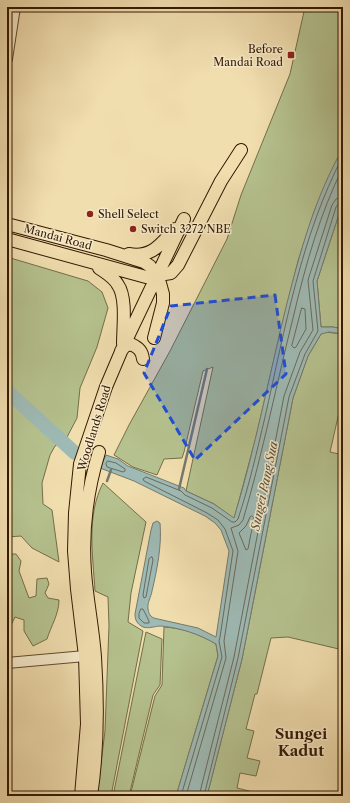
<svg xmlns="http://www.w3.org/2000/svg" width="350" height="803" font-family="'Libre Caslon Text',serif">
	<style>
		.green { fill: #b5c28f; stroke: #746e48 }
		.water { fill: #9ebab5; stroke: #747a6d }
		.lines { fill: none; stroke-linecap: round; stroke-linejoin: round }
		.shore { stroke: #696a5a; stroke-width: 1 }
		.stream { stroke: #747a6d; stroke-width: 2.5 }
		.river { stroke: #9ebab5; stroke-width: 14 }
		.minor-casing { stroke: #634a2c; stroke-width: 12 }
		.major-casing { stroke: #341900; stroke-width: 14 }
		.minor { stroke: #f6eacb; stroke-width: 10 }
		.major { stroke: #f1deaf; stroke-width: 12 }
		.marked { fill: #1d4ed8; fill-opacity: 0.2; stroke: #1d4ed8; stroke-width: 3; stroke-dasharray: 8 5; stroke-linejoin: round }
		.poi-dot { fill: #8f2418; stroke: #f6eacb; stroke-width: 1.5 }
		.labels { text-anchor: middle; dominant-baseline: central; stroke-width: 3; stroke-linejoin: round; paint-order: stroke }
		.poi-label { font-size: 11px; fill: #341900; stroke: #f6eacb; text-anchor: start }
		.street-label { font-size: 11px; fill: #341900; stroke: #f6eacb }
		.water-label { font-size: 12px; font-style: italic; fill: #59513f; stroke: #f6eacb }
		.district-label { font-size: 15px; font-weight: bold; fill: #341900; stroke: #f6eacb }
	</style>
	<rect width="100%" height="100%" fill="#f1deaf"/>
	<filter id="stains"><feTurbulence type="fractalNoise" baseFrequency=".005" numOctaves="4"/><feColorMatrix values="0 0 0 0 .2 0 0 0 0 .09 0 0 0 0 .02 0 0 0 .5 -.17"/></filter>
	<radialGradient id="worn" r=".72"><stop offset=".6" stop-color="#630" stop-opacity="0"/><stop offset="1" stop-color="#630" stop-opacity=".3"/></radialGradient>
	<path class="green" d="M305,7H343V148L330,174L314,212L298,261L280,333L256,437L234,519L214,504L186,491L213,367L203,371L184,452L182,458L164,459L157,475L133,467L114,455L129,425L170,351L227,239L241,195L290,74Z
		M343,202V329L333,327H321L317,281Z
		M7,257L88,281L102,292L108,308L97,347L80,388L77,418L66,439L55,446L50,455L42,483L43,504L52,510L59,562L32,548L21,536L7,537Z
		M325,332L343,334V395L330,452L343,455V650L288,637L271,638L257,694H255L246,729L254,731L247,758L260,761L256,776L240,773L237,788L253,792L252,796H207L242,659L293,398L308,356L321,334Z
		M103,483L146,522L131,593L128,622L143,631L111,796H97L105,731L109,626L108,597L95,591C93,556 86,516 103,483Z
		M7,554H16L21,561L19,571L29,598L36,596L37,579L47,578L49,584L45,593L48,598L59,600C59,614 51,626 47,639L33,646L24,631V620L15,617L8,631L7,630Z
		M164,627C182,628 200,634 216,644L218,656L176,796H130L155,696L162,685Z
		M146,632L162,639L160,685L153,695L129,796H113Z"/>
	<path class="water" d="M343,148V202L317,281L321,327H333L343,329V334L329,332L321,334L308,356L293,398L242,659L207,796H176L218,656L216,644C199,634 181,628 161,626C155,626 149,629 143,627C137,624 135,620 135,614L151,530L153,523L157,521L160,523C162,545 157,570 152,591C151,597 147,603 148,609C149,616 152,618 158,619L198,628L216,637L229,551L221,530L215,523L205,516L134,481L100,468L106,455L118,459L128,466L184,488L186,491L214,504L234,518C255,449 269,377 286,307C300,252 315,197 343,148Z"/>
	<g class="lines">
		<path class="shore" d="M302,308L305,309L306,329L296,347L294,348L292,346Z
			M108,461L116,463L125,469V471L123,472L107,467L106,464Z
			M252,516L254,518L248,549L246,550L239,533L246,526L250,517Z
			M152,557L153,560L146,597L144,598L143,595L149,559Z
			M141,609H143L149,621V623H144L139,618V614Z
			M181,796L222,657L219,641L220,637L233,551L225,529L218,520L207,513L144,481L143,479L146,477L181,491L185,495L212,508L232,522H235L238,519C249,486 257,451 265,417C285,329 301,236 343,156
			M186,796L226,658L224,641L238,551L231,528L239,525L243,520C263,452 277,382 294,314C306,263 320,214 343,167
			M199,796L234,657L284,396L300,352L313,330L308,280L332,205L336,199L343,197
			M204,796L238,658L289,397L305,354L318,331L313,281L336,207L339,203L343,202"/>
		<path class="stream" d="M107,481L111,470
			M179,489L207,369"/>
		<path class="river" d="M7,391L75,453"/>
		<defs>
			<path id="minor" d="M7,59L15,7
				M7,663L85,656"/>
			<path id="major" d="M7,224L106,250L144,262L150,266L160,283L163,294V303L154,338
				M7,239L146,277L171,273L178,265L221,181L241,150
				M129,254C153,258 161,243 175,229
				M99,268C106,273 114,277 118,285C127,298 123,328 123,344
				M121,351L125,346L131,344C139,348 142,351 143,359
				M81,796L87,724L85,656L77,589L74,551L75,513L80,464L106,387L123,347L184,219
				M91,796C98,750 98,703 95,657C93,628 87,600 85,572C82,531 87,491 99,452"/>
		</defs>
		<use href="#minor" class="minor-casing"/>
		<use href="#major" class="major-casing"/>
		<use href="#minor" class="minor"/>
		<use href="#major" class="major"/>
	</g>
	<path class="marked" d="M275,295L286,374L195,460L144,373L171,306Z"/>
	<g class="poi-dot">
		<rect x="287" y="51" width="8" height="8" rx="2"/>
		<circle cx="90" cy="214" r="4"/>
		<circle cx="133" cy="229" r="4"/>
	</g>
	<g class="labels">
		<g class="poi-label">
			<text x="283" y="49" text-anchor="end">Before<tspan x="283" dy="13">Mandai Road</tspan></text>
			<text x="98" y="214">Shell Select</text>
			<text x="141" y="229">Switch 3272 NBE</text>
		</g>
		<g class="street-label">
			<text transform="translate(58 237) rotate(15)">Mandai Road</text>
			<text transform="translate(94 428) rotate(-73)">Woodlands Road</text>
		</g>
		<g class="water-label">
			<text transform="translate(264 486) rotate(-78)">Sungei Pang Sua</text>
		</g>
		<g class="district-label">
			<text x="301" y="733">Sungei<tspan x="301" dy="17">Kadut</tspan></text>
		</g>
	</g>
	<rect width="350" height="803" fill="none" stroke="#f1deaf" stroke-width="24"/>
	<rect x="8" y="8" width="334" height="787" fill="none" stroke="#341900" stroke-width="2"/>
	<rect x="12" y="12" width="326" height="779" fill="none" stroke="#341900"/>
	<rect width="100%" height="100%" filter="url(#stains)"/>
	<rect width="100%" height="100%" fill="url(#worn)"/>
</svg>
